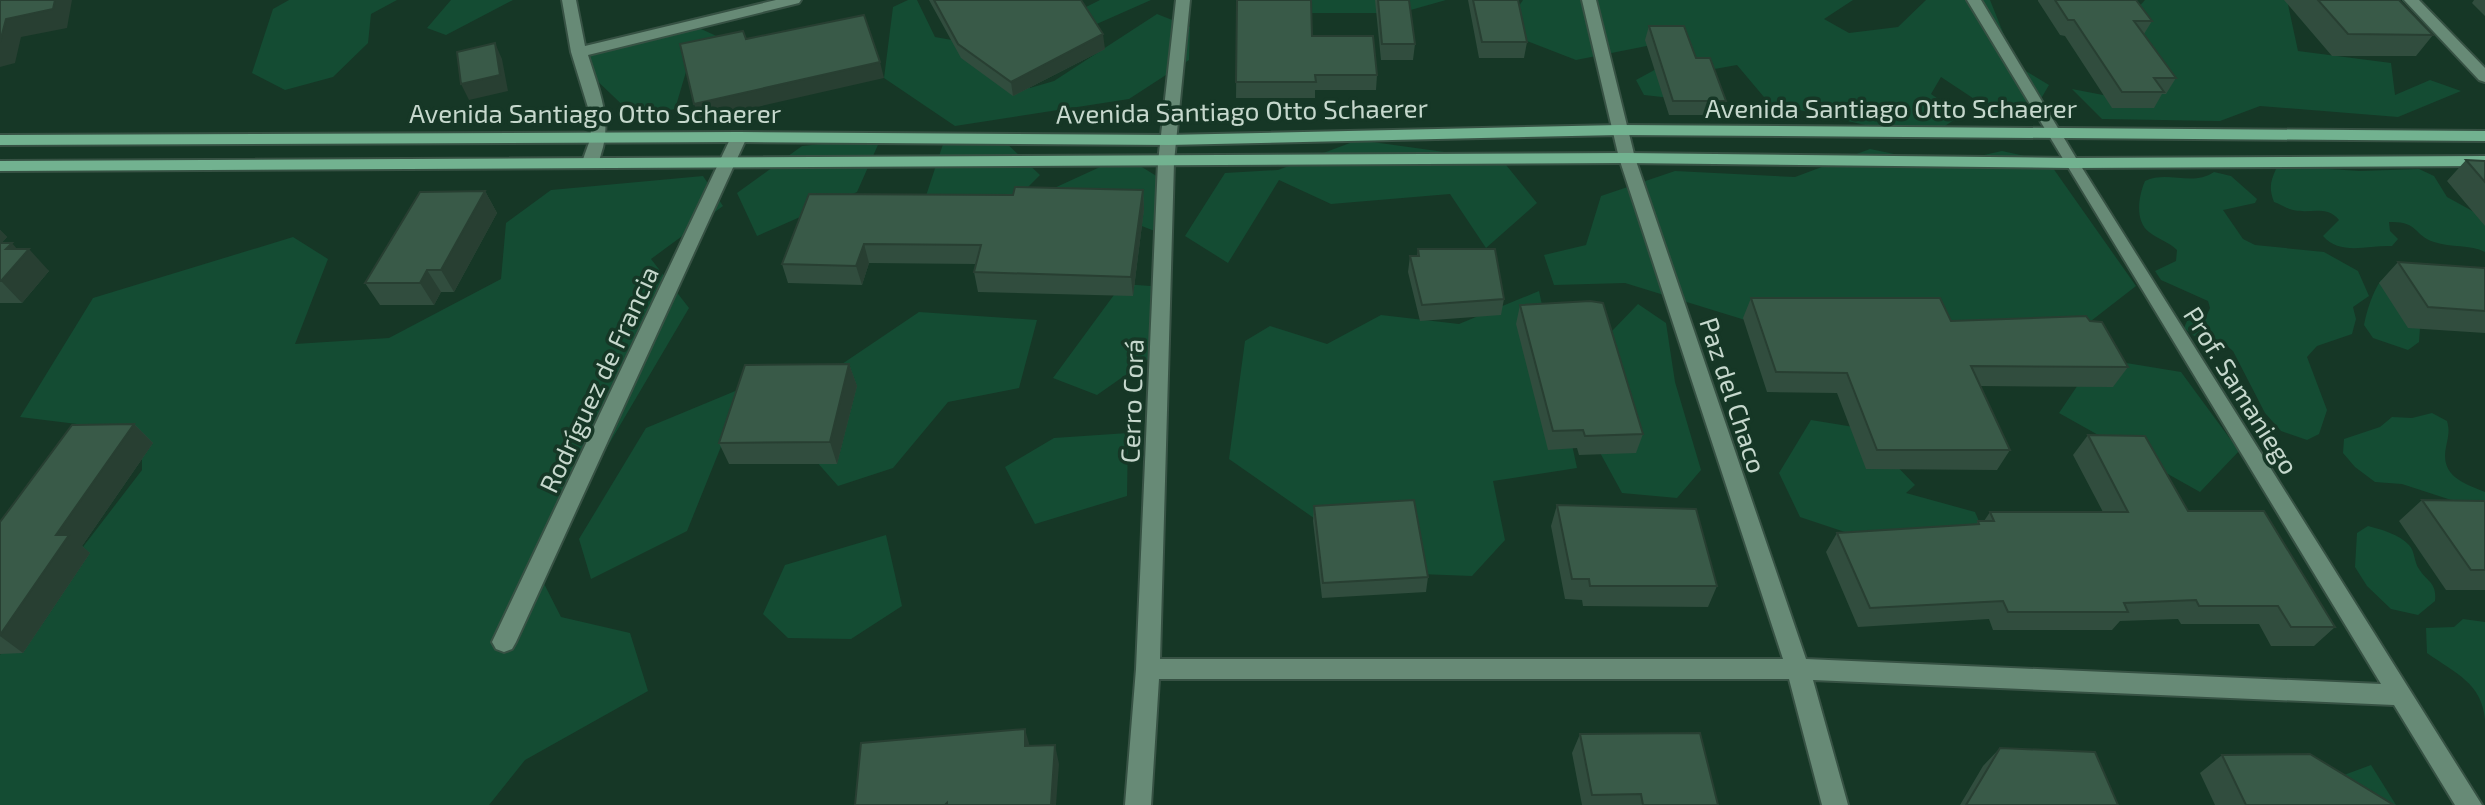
<svg xmlns="http://www.w3.org/2000/svg" width="2485" height="805" font-family="'Exo 2',sans-serif">
	<style>
		.green { fill: #144c33 }
		.lines { fill: none; stroke-linecap: round; stroke-linejoin: round }
		.minor-casing { stroke: #375244; stroke-width: 4 }
		.primary-casing { stroke: #375244; stroke-width: 4 }
		.minor { fill: #678a76; fill-rule: evenodd }
		.primary { fill: #72b290; fill-rule: evenodd }
		.wall { fill: #314d3e }
		.shaded-wall { fill: #283f32 }
		.building { fill: #395a48; stroke: #283f32; stroke-width: 2 }
		.labels { text-anchor: middle; dominant-baseline: central; stroke-width: 7; stroke-linejoin: round; paint-order: stroke }
		.street-label { font-size: 26px; fill: #c6d8cd; stroke: #163726 }
	</style>
	<rect width="100%" height="100%" fill="#163726"/>
	<path class="green" d="M289,0H397L371,14L368,43L333,77L285,90L252,73L273,9Z
		M451,0H513L446,35L427,28Z
		M908,0H917L935,37L980,45L1064,0L1086,7L1100,0H1151L1056,42L1013,78L1030,88L1054,81L1157,14L1190,27L1189,60L1129,99L955,126L884,78L893,7Z
		M1264,0H1446L1400,13H1271Z
		M1523,0H1853L1824,19L1849,33L1898,27L1926,0H1990L2016,65L2049,85L2029,119L2006,120L1941,77L1931,94L1961,115L1926,139L1769,103L1737,65L1692,73L1671,98L1644,95L1636,80L1682,55L1672,41L1576,60L1527,41L1510,19Z
		M2145,0H2287L2298,51L2391,63L2395,95L2430,80L2461,91L2398,117L2260,106L2220,121L2102,119L2072,89L2124,99L2105,44Z
		M688,23L723,39L688,65L675,109L635,117L589,73L579,52Z
		M881,138L857,192L757,236L737,193L802,146Z
		M1002,139L1040,175L1003,212L923,205L944,141Z
		M1358,140L1502,160L1537,203L1486,248L1450,194L1331,204L1279,180L1228,263L1185,236L1225,173L1278,170Z
		M1870,149L1943,164L2002,151L2048,161L2136,286L2069,338L1810,340L1625,283L1554,285L1544,255L1586,245L1601,196L1675,171L1795,177Z
		M1124,156L1171,185L1165,235L1121,218L1039,195Z
		M2284,166L2360,171L2419,169L2434,176L2447,197L2476,213L2485,222V252C2470,244 2451,248 2434,242C2413,235 2419,221 2389,222L2390,231L2398,239L2392,246C2368,245 2340,256 2323,236L2339,220C2327,205 2310,214 2293,210C2287,209 2280,204 2274,202C2269,189 2270,182 2276,169Z
		M2214,172L2231,176L2257,199L2255,203L2223,210L2243,239L2255,245L2324,252L2358,271L2369,296L2353,307L2356,319L2352,334L2317,346L2307,357L2327,410L2319,434L2307,440L2281,431L2265,413L2233,351L2220,340L2198,339L2184,328L2187,321L2206,317L2210,308L2208,301L2161,280L2155,271L2176,261L2177,250C2169,242 2158,239 2149,232C2134,220 2139,195 2145,181C2168,170 2192,187 2214,172Z
		M703,176L723,206L651,259L689,308L536,568L561,617L630,633L648,691L525,760L489,805H0V655L142,470V432L20,417L93,298L293,237L328,259L295,344L389,338L501,279L506,223L551,190Z
		M2381,280L2394,282L2420,328L2419,342L2408,350L2373,338L2364,325C2367,309 2373,292 2381,280Z
		M1122,284L1165,287L1154,355L1097,395L1053,378Z
		M1539,291L1577,468L1493,481L1505,540L1472,576L1393,573L1229,459L1245,341L1270,326L1327,344L1381,315L1459,324Z
		M1638,304L1666,323L1675,382L1701,470L1677,498L1622,493L1562,383Z
		M919,312L1037,320L1019,388L948,402L893,468L838,486L809,453L839,366Z
		M2096,358L2181,372L2239,451L2200,492L2059,413Z
		M745,387L687,531L591,579L579,539L646,428Z
		M2432,413L2447,421C2450,431 2448,437 2446,447C2440,476 2463,483 2485,492V511L2402,484L2375,482L2355,467L2343,453L2344,439L2380,427L2392,417L2412,418Z
		M1811,420L1860,428L1915,485L1906,493L1975,512L1993,554L1857,536L1800,517L1779,473Z
		M1128,433L1127,496L1035,524L1005,467L1054,438Z
		M2368,526C2382,530 2399,534 2409,545C2415,551 2414,562 2419,569C2427,582 2437,582 2435,601L2418,615L2391,609L2367,586L2355,567L2357,533Z
		M886,535L902,606L851,639L788,638L763,614L785,565Z
		M2463,619L2485,622V720C2482,683 2455,673 2427,653L2426,628L2454,627Z
		M2371,765L2396,805H2316L2306,789Z"/>
	<g class="lines">
		<defs>
			<path id="minor" d="M562,0H576L585,46L776,0H801L799,3L588,55C598,88 613,120 601,154C599,162 598,165 590,167L582,162L591,137L590,114L571,52Z
				M1176,0H1190L1174,162L1160,659H1783L1619,158L1582,0H1596L1635,158L1806,659L2381,684L1967,0H1981L2079,163L2482,805H2455L2394,705L1813,680L1848,805H1822L1789,679H1159L1151,805H1125L1136,669L1158,162Z
				M2404,0H2419L2485,68V82L2479,80Z
				M739,132L747,137L516,642L512,649L504,652L496,649L492,642L731,137Z"/>
			<path id="primary" d="M1619,125L2485,131V141L1619,135L1169,145L739,142L0,145V135L739,132L1169,135Z
				M1627,153L2071,158L2485,156V166L2071,168L1627,163L0,171V161Z"/>
		</defs>
		<use href="#minor" class="minor-casing"/>
		<use href="#primary" class="primary-casing"/>
		<use href="#minor" class="minor"/>
		<use href="#primary" class="primary"/>
	</g>
	<path class="wall" d="M929,0H1081L1105,49L1013,96L961,58Z
		M1237,0L1312,36L1377,75L1376,90H1315V98H1236Z
		M1375,0H1409L1415,44L1413,60H1381Z
		M1468,0H1518L1527,42L1524,58H1479Z
		M2038,0H2136L2152,21L2144,34L2176,78L2166,94H2162L2154,108H2112L2065,36L2060,35L2038,1Z
		M2284,0H2399L2433,35L2416,56H2332Z
		M2474,0H2485V16L2472,3Z
		M1649,26L1696,58L1726,101L1721,115H1669L1645,40Z
		M2466,160L2485,161V226L2447,181Z
		M1143,190L1144,209L1133,296L978,292L974,272L976,264L869,263L862,285L788,283L782,264L1013,195Z
		M485,191L497,213L454,292H441L434,305H380L365,283Z
		M0,230L7,237L1,243L17,249L49,271L22,303H0Z
		M1418,249L1504,299L1501,315L1420,321L1408,272L1410,256H1417Z
		M2398,262L2485,268V333L2408,328L2379,283Z
		M1751,298L1951,321L2128,367L2113,387L1980,386L2010,450L1997,470L1866,469L1837,393L1767,392L1743,318Z
		M1520,305L1643,434L1636,453L1579,455L1577,448L1548,450L1516,324Z
		M849,364L857,386L837,464H729L719,443Z
		M134,424L153,443L82,546L90,553L23,653L0,654V522Z
		M2088,435L2188,511L2335,627L2314,646H2271L2259,624H2181L2178,619L2120,621L2112,630H1993L1989,619L1858,627L1826,552L1837,533L1976,525L1978,521H1984L1990,512H2103L2073,455Z
		M2422,500L2485,501V590H2446L2399,521Z
		M1557,505L1717,586L1708,607L1583,606L1582,600L1565,599L1551,526Z
		M1314,506L1428,577L1426,592L1322,598L1313,521Z
		M1580,734L1718,805H1582L1572,753Z
		M2000,748L2118,805H1960L1983,766Z
		M2222,755L2394,805H2215L2200,773Z"/>
	<path class="shaded-wall" d="M55,0H72L67,28L21,37L15,63L0,67V42L6,19Z
		M1103,34L1105,49L1013,96L1011,82Z
		M495,43L502,59L508,91L469,100L461,84Z
		M880,62L884,78L700,120L694,104Z
		M1143,190L1144,209L1133,296L1131,277Z
		M485,191L497,213L454,292L441,270Z
		M0,230L7,237L0,245Z
		M12,243L23,256L29,249L49,271L22,303L1,281L6,249Z
		M864,244L869,263L862,285L856,266Z
		M427,270L441,292L434,305L420,283Z
		M849,364L857,386L837,464L830,442Z
		M134,424L153,443L82,546L90,553L23,653L0,636V635L56,535Z
		M1025,729L1030,747L1025,746Z
		M1055,745L1059,764L1056,805H1051Z"/>
	<path class="building" d="M0,0H55L53,9L6,19L0,42Z
		M934,0H1081L1103,34L1011,82L958,44Z
		M1237,0H1311L1312,36H1373L1377,75H1315L1316,82H1236Z
		M1378,0H1409L1415,44H1382Z
		M1473,0H1518L1527,42H1482Z
		M2055,0H2136L2152,21H2134L2176,78H2154L2164,92H2122L2074,20H2068Z
		M2318,0H2399L2433,35L2348,34Z
		M864,15L880,62L694,104L680,44L743,31L746,39Z
		M1649,26H1684L1696,58H1710L1726,101H1673Z
		M495,43L500,75L461,84L457,52Z
		M2466,160L2485,161V182Z
		M1015,187L1143,190L1131,277L974,272L981,245L864,244L856,266L782,264L809,194L1013,195Z
		M485,191L441,270H427L420,283H365L420,192Z
		M0,243H12L6,249H29L1,281H0Z
		M1418,249H1495L1504,299L1422,305L1410,256H1419Z
		M2398,262L2485,268V311L2428,307Z
		M1751,298H1940L1951,321L2086,316L2090,321L2102,322L2128,367L1971,366L2010,450H1877L1847,373L1776,372Z
		M1590,301L1603,303L1643,434L1585,436L1583,430L1553,431L1520,305Z
		M849,364L830,442L719,443L745,365Z
		M134,424L56,535H69L0,635V522L72,425Z
		M2088,435L2145,436L2188,511H2264L2335,627H2291L2278,606H2199L2196,600L2124,603L2128,612H2008L2003,601L1870,608L1837,533L1979,524L1978,521H1994L1990,512H2128Z
		M1414,500L1428,577L1323,583L1314,506Z
		M2422,500L2485,501V570H2471Z
		M1557,505L1696,509L1717,586H1590L1589,579H1572Z
		M1025,729V746L1055,745L1051,805H947V803L945,805H855L861,743Z
		M1700,733L1718,805H1643L1641,794L1592,795L1580,734Z
		M2000,748L2095,752L2118,805H1966Z
		M2310,754L2394,805H2246L2222,755Z"/>
	<g class="labels">
		<g class="street-label">
			<text x="1891" y="107">Avenida Santiago Otto Schaerer</text>
			<text transform="translate(1242 110) rotate(-1)">Avenida Santiago Otto Schaerer</text>
			<text x="595" y="112">Avenida Santiago Otto Schaerer</text>
			<text transform="translate(598 379) rotate(-65)">Rodríguez de Francia</text>
			<text transform="translate(2242 390) rotate(58)">Prof. Samaniego</text>
			<text transform="translate(1734 395) rotate(72)">Paz del Chaco</text>
			<text transform="translate(1131 401) rotate(-88)">Cerro Corá</text>
		</g>
	</g>
</svg>
